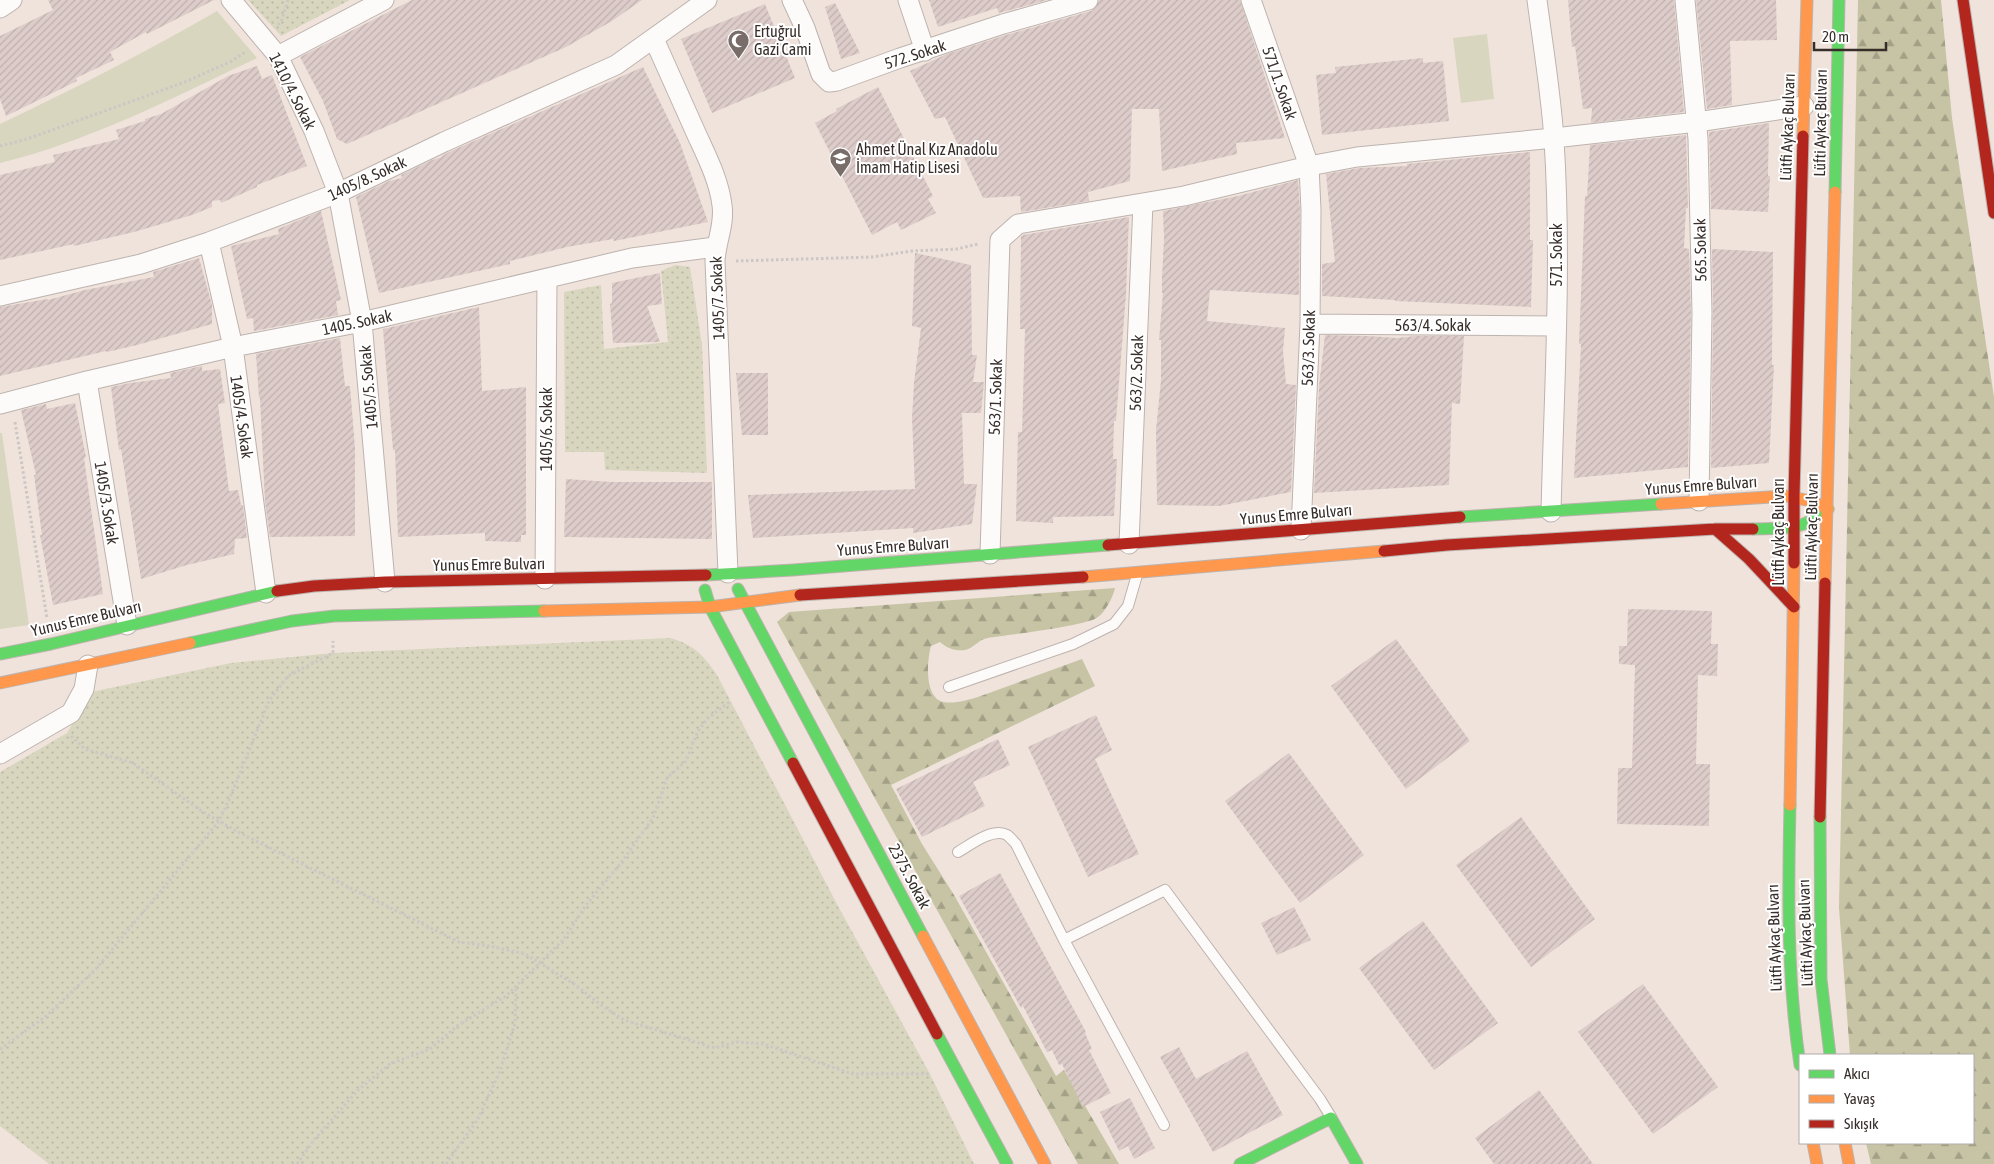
<svg xmlns="http://www.w3.org/2000/svg" width="1994" height="1164" font-family="'Asap Condensed',sans-serif">
	<style>
		.grass { fill: url(#grass-dots) }
		.forest { fill: url(#forest-firs) }
		.park { fill: #d9d6bf }
		.building { fill: url(#building-hatch) }
		.lines { fill: none; stroke-linecap: round; stroke-linejoin: round }
		.lane-casing { stroke: #bdb3ae; stroke-width: 12 }
		.street-casing { stroke: #bdb3ae; stroke-width: 21 }
		.fast-casing { stroke: #bdb3ae; stroke-width: 13 }
		.slow-casing { stroke: #bdb3ae; stroke-width: 13 }
		.jam-casing { stroke: #bdb3ae; stroke-width: 13 }
		.path { stroke: #ccc7c5; stroke-width: 3; stroke-dasharray: 2.5 2.5; stroke-linecap: butt }
		.lane { stroke: #fdfbfa; stroke-width: 10 }
		.street { stroke: #fdfbfa; stroke-width: 19 }
		.fast { stroke: #63d668; stroke-width: 11 }
		.slow { stroke: #ff974d; stroke-width: 11 }
		.jam { stroke: #b3261e; stroke-width: 11 }
		.labels { text-anchor: middle; dominant-baseline: central; stroke-width: 4; stroke-linejoin: round; paint-order: stroke }
		.poi-label { font-size: 16px; fill: #372e2a; stroke: #fff; text-anchor: start }
		.street-label { font-size: 16px; fill: #372e2a; stroke: #fff }
	</style>
	<defs>
		<pattern id="grass-dots" width="8" height="8" patternUnits="userSpaceOnUse" patternTransform="scale(1.25)"><rect width="8" height="8" fill="#d9d6bf"/><path d="M2 2h.1M6 6h.1" fill="none" stroke="#bbb8a4" stroke-width="1.8" stroke-linecap="round"/></pattern>
		<pattern id="forest-firs" width="22" height="20" patternUnits="userSpaceOnUse" patternTransform="scale(1.25)"><rect width="22" height="20" fill="#c6c4a4"/><path d="M5 1l3.5 6h-7zM16 11l3.5 6h-7z" fill="#a2a086"/></pattern>
		<pattern id="building-hatch" width="6" height="6" patternUnits="userSpaceOnUse" patternTransform="scale(1.25)"><rect width="6" height="6" fill="#ddccca"/><path d="M-1 1l2-2M0 6l6-6M5 7l2-2" fill="none" stroke="#beb0ae"/></pattern>
	</defs>
	<rect width="100%" height="100%" fill="#f0e3dc"/>
	<path class="grass" d="M248,0H350L281,36Z
		M675,265L690,267L702,345L707,473L605,470L604,452H565L564,292L601,285L604,349L668,342L661,271Z
		M670,638C695,645 703,655 717,675L838,906L930,1074L974,1164H49L0,1126V772L67,733L91,692L231,663L333,653Z"/>
	<path class="forest" d="M1858,0H1941L1952,118L1994,397V1164H1871L1866,1143H1973V1055H1850L1839,908Z
		M1115,588C1113,597 1106,611 1098,617C1088,626 1006,635 988,638C979,639 974,648 965,650C955,651 948,649 940,642L931,646C927,660 924,697 943,702C955,704 967,700 978,697L1082,659L1095,686L891,785L922,844L954,895L1056,1076L1064,1070L1119,1164H1078L777,622L789,612Z"/>
	<path class="park" d="M217,11L257,58C173,98 90,141 0,163V124C74,89 146,52 217,11Z
		M1487,34L1494,99L1461,103L1453,38Z
		M0,433H2L29,625L0,629Z"/>
	<path class="building" d="M48,0H214L147,34L146,32L110,52L114,60L76,78L77,81L6,116L0,99V36L53,10Z
		M412,0H642L612,21L566,47L347,144L337,139L323,101L300,57Z
		M929,0H1047L999,13L997,8L938,27Z
		M1099,0H1240L1285,138L1236,143L1237,154L1162,171L1159,109H1132L1130,181L1088,192L1089,201L1021,212L1020,196L983,198L945,117L935,119L910,71L947,54L1006,35L1091,11L1096,7Z
		M1568,0H1674L1684,112L1591,123L1592,108L1583,109L1575,46L1572,47Z
		M1696,0H1776L1777,40L1730,41L1732,105L1707,109Z
		M835,3L860,53L841,59L825,7Z
		M765,4L795,78L712,113L681,39Z
		M1423,58V63L1443,61L1449,121L1322,135L1316,75L1336,73L1335,67Z
		M257,66L262,79L272,75L307,166L257,185V187L221,203L220,200L212,201V207L192,215L134,232L74,246V244L0,260V175L55,162L53,155L119,139L116,130L145,121V119L161,114L228,76Z
		M643,67L680,143L708,222L614,241L613,239L567,247L510,261V264L379,293L356,197L389,181L402,178L401,175L432,160L442,157V156L449,152Z
		M878,87L933,196L928,199L936,213L901,230L897,222L872,235L815,123L837,111L836,109Z
		M1769,123L1768,176H1770L1768,212L1711,209L1709,132Z
		M1686,135L1688,208H1686L1684,248L1689,249L1691,313L1688,467L1574,478L1581,344H1579L1585,196H1587L1590,145Z
		M1530,152V240H1533L1531,307L1395,301V300L1322,296V264L1335,262L1326,174L1359,168L1407,166V164Z
		M1298,180L1300,210L1299,295L1210,290L1207,321L1285,328L1283,351L1286,384L1296,385L1291,492L1219,506L1157,505L1156,430L1161,380V340H1159L1163,293H1162V278L1164,239L1163,211L1238,196Z
		M321,211L341,300L336,301L338,315L254,331L253,318L247,319L231,246L279,234L278,229Z
		M1129,217L1126,294L1116,421H1114L1113,459H1117L1114,516L1053,517V523L1016,521L1018,432H1022L1025,329H1020L1021,237L1023,235Z
		M1712,249L1773,252L1772,365H1774L1769,463L1711,468L1713,313Z
		M915,253L971,265L972,355H977L973,382H984L981,413H962L964,484H977L972,524L913,533V528L753,538L748,495L915,489L912,418L914,383L921,328L912,326Z
		M199,258L212,305V324L137,345L107,352L106,351L0,376V307L48,299V300L85,290L154,277L153,272Z
		M660,273L662,304L647,306L660,342L613,343L610,304L612,303V283Z
		M479,307L482,391L526,387V535H521V542L485,541V533L398,537L395,450H393L383,329Z
		M1325,335L1368,336L1397,338L1416,336H1464L1460,404L1452,403L1449,485L1314,493L1319,386Z
		M340,338L345,386H350L355,448V536L270,537L265,502L260,398H259L256,354Z
		M202,366V371L220,369L225,403L218,404L229,491L238,490L241,505H243L247,538L235,539L234,554L187,565L141,579L121,449L119,450L111,387L130,383L171,378L170,373Z
		M736,373H768V435H742Z
		M75,403L86,457L84,458L103,594L53,605L40,535H42L34,475H36L21,410L46,404L47,409Z
		M566,479L611,482H712V539L564,537Z
		M1628,609L1712,611L1711,644H1718L1717,676L1698,675L1696,764H1710L1709,826L1617,824L1618,768H1632L1635,665L1619,664V646H1627Z
		M1396,639L1470,741L1406,789L1331,686Z
		M1096,715L1112,750L1095,759L1139,854L1088,877L1028,747Z
		M998,739L1010,765L973,782L985,806L922,837L896,789Z
		M1289,753L1364,855L1300,903L1225,801Z
		M1521,817L1595,919L1531,967L1456,865Z
		M1000,873L1086,1032L1085,1033L1092,1049L1089,1050L1111,1093L1083,1107L1062,1064L1059,1065L1052,1050L1047,1052L1023,1006L1021,1008L959,896Z
		M1294,907L1311,940L1277,955L1261,923Z
		M1423,921L1498,1023L1434,1070L1359,968Z
		M1643,984L1718,1087L1653,1134L1578,1032Z
		M1179,1047L1196,1079L1247,1051L1283,1115L1213,1152L1160,1057Z
		M1539,1090L1593,1164H1494L1475,1138Z
		M1130,1098L1155,1148L1134,1159L1128,1146L1119,1151L1100,1112Z"/>
	<g class="lines">
		<defs>
			<path id="lane" d="M949,687L1073,644L1114,624L1128,606L1137,575
				M958,852C970,845 993,827 1007,835C1010,837 1013,841 1016,844L1064,940L1164,1125
				M1064,940L1165,890L1320,1099L1331,1117"/>
			<path id="street" d="M231,0L278,56L314,131L338,193L362,322L385,582
				M792,0L805,28L821,74L829,82L837,81L900,58L1003,24L1088,0
				M908,0L925,51
				M1251,0L1309,166L1311,210L1310,324L1301,530
				M1537,0C1543,46 1551,93 1554,140C1562,263 1554,388 1551,512
				M1685,0L1698,139L1702,313L1699,501
				M0,8L12,0
				M654,39C668,70 682,101 696,133C706,155 719,180 722,205C725,225 716,241 715,261L728,573
				M278,56L384,0
				M209,242L233,347L266,593
				M0,296L141,264L209,242L338,193L444,142L616,65L707,0
				M1310,324L1556,326
				M87,381L127,625
				M0,404L87,381L233,347L362,322L632,258L715,247
				M1129,544L1143,203
				M990,554L1000,240L1018,224L1184,196L1309,166L1357,157L1554,138L1697,122L1804,106
				M545,579L547,278
				M0,754L71,713L84,689L88,665"/>
			<path id="fast" d="M1835,192L1839,0
				M1460,517L1661,504
				M1753,529C1784,528 1803,531 1828,509
				M706,575L793,570L1108,545
				M738,589L923,936
				M705,590L710,607L793,763
				M190,643L292,621L334,616L544,611
				M0,654L51,644L277,591
				M1790,805C1788,892 1787,978 1800,1065
				M1820,817L1821,979L1830,1055
				M937,1034L1007,1164
				M1240,1164L1331,1118L1357,1164"/>
			<path id="slow" d="M1803,136L1807,0
				M1661,504L1786,496L1811,501L1828,509
				M1083,577L1384,551
				M1825,583L1835,192
				M544,611L710,607L800,595
				M0,683L190,643
				M1790,805L1794,563
				M923,936L1045,1164
				M1813,1143L1817,1164
				M1845,1143L1849,1164"/>
			<path id="jam" d="M1963,0L1994,213
				M1715,529L1749,559L1794,607
				M1108,545L1460,517
				M1384,551L1447,545L1715,529H1753
				M1794,563V496L1803,136
				M277,591L314,586L385,582L706,575
				M800,595L1083,577
				M793,763L937,1034
				M1820,817L1825,583"/>
		</defs>
		<use href="#lane" class="lane-casing"/>
		<use href="#street" class="street-casing"/>
		<use href="#fast" class="fast-casing"/>
		<use href="#slow" class="slow-casing"/>
		<use href="#jam" class="jam-casing"/>
		<path class="path" d="M278,25L281,22L288,0
			M0,146L27,139L185,82L230,62L247,51
			M736,261L872,257L912,251L957,249L978,244
			M15,422L47,618
			M71,736L85,749L133,763L203,812L240,833L459,942L490,946L525,954L574,984L601,1005L624,1020L715,1048L737,1042L763,1044L853,1074H930
			M0,1049L45,1017L95,970L144,911L219,821L229,800L269,701L288,676L333,653V641
			M297,1164L314,1140L358,1090L390,1064L430,1049L457,1026L506,996L564,939L586,905L621,863L653,818L667,778L686,761L698,731L708,718L731,701
			M446,1164L478,1119L500,1071L515,1023L516,987"/>
		<use href="#lane" class="lane"/>
		<use href="#street" class="street"/>
		<use href="#fast" class="fast"/>
		<use href="#slow" class="slow"/>
		<use href="#jam" class="jam"/>
	</g>
	<defs>
		<symbol id="mosque-pin" viewBox="-11 -11 22 30"><path d="M0 17L-7.5 6A9.5 9.5 0 1 1 7.5 6Z" fill="#786d68" stroke="#fff"/><path d="M3.5-4.9A6 6 0 1 0 3.5 4.9A5 5 0 1 1 3.5-4.9Z" fill="#fff"/></symbol>
		<symbol id="school-pin" viewBox="-11 -11 22 30"><path d="M0 17L-7.5 6A9.5 9.5 0 1 1 7.5 6Z" fill="#786d68" stroke="#fff"/><path d="M0-5L7-2L0 1L-7-2ZM-4 1L0 2.5L4 1V4Q0 6-4 4Z" fill="#fff"/></symbol>
	</defs>
	<g fill-rule="evenodd">
		<use href="#mosque-pin" x="726" y="28" width="25" height="34"/>
		<use href="#school-pin" x="828" y="146" width="25" height="34"/>
	</g>
	<g class="labels">
		<g class="poi-label">
			<text x="754" y="31">Ertuğrul<tspan x="754" dy="18">Gazi Cami</tspan></text>
			<text x="856" y="149">Ahmet Ünal Kız Anadolu<tspan x="856" dy="18">İmam Hatip Lisesi</tspan></text>
		</g>
		<g class="street-label">
			<text transform="translate(915 54) rotate(-18)">572. Sokak</text>
			<text transform="translate(1280 83) rotate(71)">571/1. Sokak</text>
			<text transform="translate(293 91) rotate(63)">1410/4. Sokak</text>
			<text transform="translate(1820 123) rotate(-89)">Lüfti Aykaç Bulvarı</text>
			<text transform="translate(1787 127) rotate(-88)">Lütfi Aykaç Bulvarı</text>
			<text transform="translate(367 178) rotate(-25)">1405/8. Sokak</text>
			<text transform="translate(1700 250) rotate(-91)">565. Sokak</text>
			<text transform="translate(1556 255) rotate(-90)">571. Sokak</text>
			<text transform="translate(717 298) rotate(-92)">1405/7. Sokak</text>
			<text transform="translate(357 322) rotate(-12)">1405. Sokak</text>
			<text x="1433" y="325">563/4. Sokak</text>
			<text transform="translate(1308 348) rotate(-88)">563/3. Sokak</text>
			<text transform="translate(1136 373) rotate(-88)">563/2. Sokak</text>
			<text transform="translate(368 387) rotate(-95)">1405/5. Sokak</text>
			<text transform="translate(995 397) rotate(-88)">563/1. Sokak</text>
			<text transform="translate(242 417) rotate(82)">1405/4. Sokak</text>
			<text transform="translate(546 429) rotate(-90)">1405/6. Sokak</text>
			<text transform="translate(1701 485) rotate(-4)">Yunus Emre Bulvarı</text>
			<text transform="translate(107 503) rotate(81)">1405/3. Sokak</text>
			<text transform="translate(1296 514) rotate(-5)">Yunus Emre Bulvarı</text>
			<text transform="translate(1811 527) rotate(-89)">Lüfti Aykaç Bulvarı</text>
			<text transform="translate(1778 532) rotate(-90)">Lütfi Aykaç Bulvarı</text>
			<text transform="translate(893 546) rotate(-4)">Yunus Emre Bulvarı</text>
			<text transform="translate(489 564) rotate(-1)">Yunus Emre Bulvarı</text>
			<text transform="translate(86 618) rotate(-13)">Yunus Emre Bulvarı</text>
			<text transform="translate(910 876) rotate(62)">2375. Sokak</text>
			<text transform="translate(1805 933) rotate(-92)">Lüfti Aykaç Bulvarı</text>
			<text transform="translate(1774 938) rotate(-92)">Lütfi Aykaç Bulvarı</text>
		</g>
	</g>
	<rect x="1799" y="1054" width="175" height="90" fill="#ffffff" stroke="#afabaa"/>
	<rect x="1809" y="1070" width="25" height="8" fill="#63d668" stroke="#afabaa"/>
	<text x="1844" y="1079" font-size="15" fill="#372e2a">Akıcı</text>
	<rect x="1809" y="1095" width="25" height="8" fill="#ff974d" stroke="#afabaa"/>
	<text x="1844" y="1104" font-size="15" fill="#372e2a">Yavaş</text>
	<rect x="1809" y="1120" width="25" height="8" fill="#b3261e" stroke="#afabaa"/>
	<text x="1844" y="1129" font-size="15" fill="#372e2a">Sıkışık</text>
	<path d="M1814 42v8h72v-8" fill="none" stroke="#372e2a" stroke-width="2.5"/>
	<text x="1822" y="42" font-size="15" fill="#372e2a" stroke="#ffffff" stroke-width="4" paint-order="stroke">20 m</text>
</svg>
